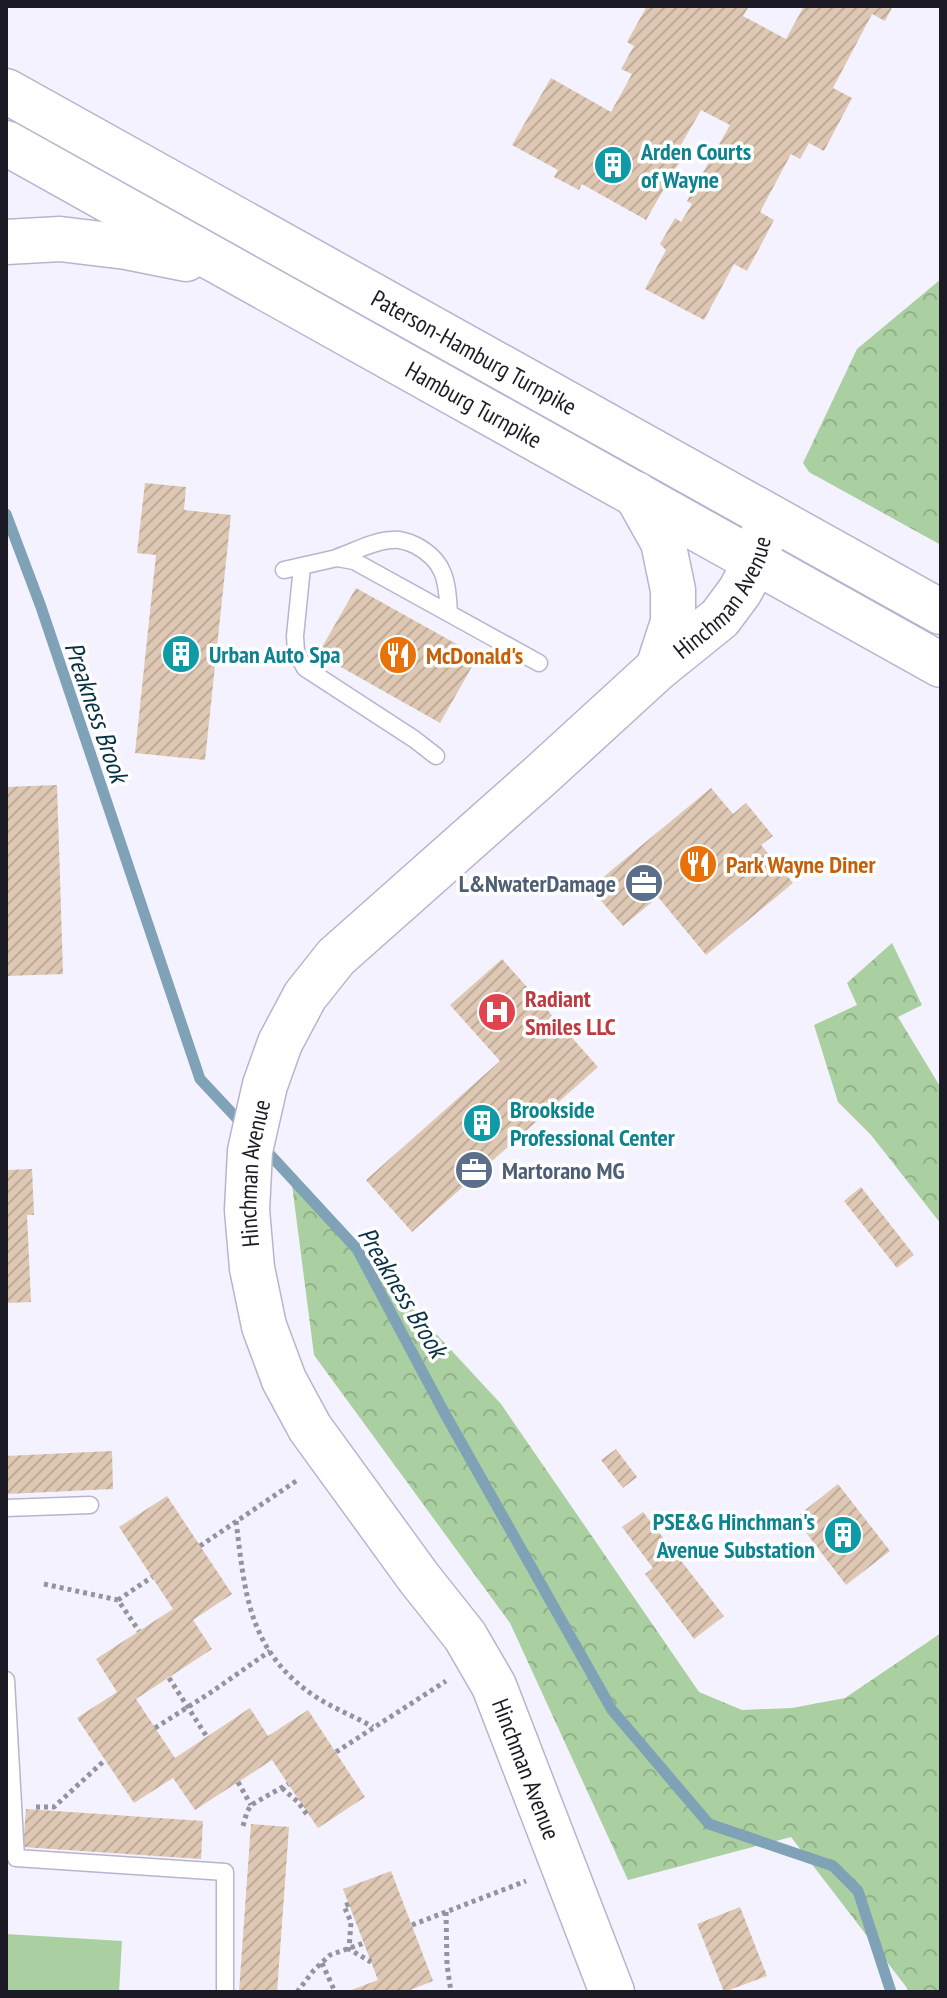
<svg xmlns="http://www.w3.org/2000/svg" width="947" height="1998" font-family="'PT Sans Narrow',sans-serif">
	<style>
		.forest { fill: url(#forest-crowns) }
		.pitch { fill: #aacfa0 }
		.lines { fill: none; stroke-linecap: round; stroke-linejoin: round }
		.stream { stroke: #7fa2b7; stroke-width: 11 }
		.building { fill: url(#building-hatch) }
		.lane-casing { stroke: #b7b4cf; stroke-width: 19 }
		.secondary-casing { stroke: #b7b4cf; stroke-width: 47 }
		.primary-casing { stroke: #b7b4cf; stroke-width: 47 }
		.path { stroke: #94939e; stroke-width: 5; stroke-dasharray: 4 4; stroke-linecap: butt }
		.lane { stroke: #fff; stroke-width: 16 }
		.secondary { stroke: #fff; stroke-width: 44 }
		.primary { stroke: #fff; stroke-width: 44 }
		.labels { text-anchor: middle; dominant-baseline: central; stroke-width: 7; stroke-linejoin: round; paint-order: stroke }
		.culture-label { font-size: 24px; font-weight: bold; fill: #0d838f; stroke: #fff; text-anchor: start }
		.street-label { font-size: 24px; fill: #1c1b25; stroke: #fff }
		.food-label { font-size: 24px; font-weight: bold; fill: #c56008; stroke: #fff; text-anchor: start }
		.service-label { font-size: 24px; font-weight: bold; fill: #4e5e75; stroke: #fff; text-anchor: end }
		.health-label { font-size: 24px; font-weight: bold; fill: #be3a42; stroke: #fff; text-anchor: start }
		.water-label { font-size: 26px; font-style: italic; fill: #073042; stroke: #fff }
	</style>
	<defs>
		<pattern id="forest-crowns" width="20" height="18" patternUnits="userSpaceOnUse" patternTransform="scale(2)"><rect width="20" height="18" fill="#aacfa0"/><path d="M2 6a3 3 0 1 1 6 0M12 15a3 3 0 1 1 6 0" fill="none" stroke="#92b18a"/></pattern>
		<pattern id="building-hatch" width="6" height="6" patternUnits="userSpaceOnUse" patternTransform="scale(2)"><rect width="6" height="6" fill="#dec8b3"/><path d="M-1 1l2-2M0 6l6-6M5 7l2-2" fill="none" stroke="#beab9a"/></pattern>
	</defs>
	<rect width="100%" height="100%" fill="#f4f2fe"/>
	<path class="forest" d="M941,279V545L809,472L803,463L857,349Z
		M892,943L922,1005L898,1017L941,1088V1224L871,1135L838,1102L814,1025L857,1005L847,983Z
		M291,1177L501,1404L699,1692L742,1710L792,1708L845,1698L941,1633V1992H907V1988L791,1837L628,1880L510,1623L314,1355Z"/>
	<path class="pitch" d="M6,1934L122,1941L119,1992H6Z"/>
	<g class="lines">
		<path class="stream" d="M6,514L41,607L200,1079L245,1127
			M262,1146L357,1249L445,1414L612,1710L709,1824L833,1866L858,1891L891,1992"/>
	</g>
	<path class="building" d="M647,6H749L743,16L786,39L804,6H893L885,21L872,14L833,88L852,98L824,151L809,143L800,159L791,154L760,212L774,220L747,271L734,264L704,320L645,289L666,250L660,244L675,218L681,222L692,204L687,201L730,125L701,110L678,150L684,154L646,220L582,184L579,190L554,177L558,170L512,145L551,78L611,112L632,74L621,69L634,46L627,42Z
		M145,483L186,487L184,510L231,515L205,760L135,753L156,555L137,553Z
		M356,588L478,656L440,723L318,654Z
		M57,785L63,974L6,976V787Z
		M711,788L733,814L746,803L773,836L761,845L793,883L706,955L658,897L623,926L590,888Z
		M502,959L598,1067L412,1232L366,1180L500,1061L450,1005Z
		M32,1169L34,1215H27L31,1302L6,1303V1170Z
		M861,1187L914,1255L897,1268L844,1201Z
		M616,1449L637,1477L623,1488L601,1460Z
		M112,1451L113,1489L6,1494V1456Z
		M838,1484L890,1551L846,1585L795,1518Z
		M167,1496L232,1594L193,1620L212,1649L136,1699L175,1758L250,1708L268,1736L308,1710L365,1797L318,1828L272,1760L195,1810L173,1778L134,1803L77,1718L117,1692L96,1659L173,1609L119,1527Z
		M643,1512L724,1616L694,1639L645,1574L653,1568L622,1527Z
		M26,1809L203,1821L201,1859L23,1847Z
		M251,1824L289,1827L277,1992H239Z
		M391,1871L433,1981L405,1992H346L378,1980L343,1889Z
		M740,1907L767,1976L724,1992L697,1924Z"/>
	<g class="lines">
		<defs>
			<path id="lane" d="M338,557C353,552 376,540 392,540C400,539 408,542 415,545C446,561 447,582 449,613
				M302,567L295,636L296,652L305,668L414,739L436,756
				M284,570L337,558L354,561L539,663
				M6,1508L90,1505
				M6,1680L16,1858L225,1872V1992"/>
			<g id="secondary">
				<path d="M636,494L663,542L673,590V622L658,668"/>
				<path id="s1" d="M612,1992L494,1686L465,1636L419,1578L310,1428L284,1380L264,1326L252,1268L247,1210L250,1151L265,1085L280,1043L305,996L336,957L540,776L658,668L720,618L740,591L756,561L768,516"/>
			</g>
			<g id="primary">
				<path id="s2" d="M6,91L941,612"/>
				<path id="s3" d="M6,143L941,665"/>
				<path d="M6,242L60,239L126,247L186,259"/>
			</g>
		</defs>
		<use href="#lane" class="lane-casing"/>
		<use href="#secondary" class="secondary-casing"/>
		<use href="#primary" class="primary-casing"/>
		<path class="path" d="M236,1521C245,1593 248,1650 313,1695C332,1708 354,1716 373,1727
			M200,1546L299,1479
			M44,1584L118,1600L139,1631
			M118,1600L152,1577
			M169,1678L207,1737
			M155,1728L210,1693L270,1651
			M336,1752L446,1681
			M238,1782L251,1805
			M282,1788L298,1802L308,1816L309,1815
			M36,1807H54L105,1760
			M243,1826L247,1812L251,1805L288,1784
			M349,1904L344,1906L351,1922L349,1949L371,1962
			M446,1912L447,1965L451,1992
			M412,1925L526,1881
			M322,1963L335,1992
			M297,1992L314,1970L330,1955L364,1943"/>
		<use href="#lane" class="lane"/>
		<use href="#secondary" class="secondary"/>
		<use href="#primary" class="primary"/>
	</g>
	<defs>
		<symbol id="building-disc" viewBox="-11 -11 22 22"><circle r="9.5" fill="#0f9aa8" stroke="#fff"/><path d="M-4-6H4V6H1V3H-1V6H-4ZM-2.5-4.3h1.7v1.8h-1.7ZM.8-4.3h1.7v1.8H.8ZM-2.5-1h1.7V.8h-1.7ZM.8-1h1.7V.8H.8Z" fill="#fff"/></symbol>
		<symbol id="restaurant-disc" viewBox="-11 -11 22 22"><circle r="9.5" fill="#e8710a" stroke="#fff"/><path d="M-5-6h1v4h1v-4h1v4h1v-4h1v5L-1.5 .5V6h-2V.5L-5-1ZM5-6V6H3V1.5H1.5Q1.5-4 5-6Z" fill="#fff"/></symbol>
		<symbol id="office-disc" viewBox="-11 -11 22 22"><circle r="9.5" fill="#5c6f8a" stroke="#fff"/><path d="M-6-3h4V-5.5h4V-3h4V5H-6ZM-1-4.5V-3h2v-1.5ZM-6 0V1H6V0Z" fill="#fff"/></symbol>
		<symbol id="hospital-disc" viewBox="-11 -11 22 22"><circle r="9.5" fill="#e0444e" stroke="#fff"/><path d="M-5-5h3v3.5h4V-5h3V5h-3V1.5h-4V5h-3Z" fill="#fff"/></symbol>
	</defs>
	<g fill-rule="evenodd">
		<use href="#building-disc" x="591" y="143" width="44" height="44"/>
		<use href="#building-disc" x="159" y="632" width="44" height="44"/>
		<use href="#restaurant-disc" x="376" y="633" width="44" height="44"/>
		<use href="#restaurant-disc" x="676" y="842" width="44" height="44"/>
		<use href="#office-disc" x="622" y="861" width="44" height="44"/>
		<use href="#hospital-disc" x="475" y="990" width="44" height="44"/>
		<use href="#building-disc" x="460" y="1101" width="44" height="44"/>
		<use href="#office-disc" x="452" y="1148" width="44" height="44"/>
		<use href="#building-disc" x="821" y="1513" width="44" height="44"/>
	</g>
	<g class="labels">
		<g class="culture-label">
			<text x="641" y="151">Arden Courts<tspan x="641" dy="28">of Wayne</tspan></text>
			<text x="209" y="654">Urban Auto Spa</text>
			<text x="510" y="1109">Brookside<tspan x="510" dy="28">Professional Center</tspan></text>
			<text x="815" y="1521" text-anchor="end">PSE&amp;G Hinchman's<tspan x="815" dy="28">Avenue Substation</tspan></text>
		</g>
		<g class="street-label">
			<text stroke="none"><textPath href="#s2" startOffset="536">Paterson-Hamburg Turnpike</textPath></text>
			<text stroke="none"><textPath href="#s3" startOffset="536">Hamburg Turnpike</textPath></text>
			<text stroke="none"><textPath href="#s1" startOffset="1680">Hinchman Avenue</textPath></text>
			<text stroke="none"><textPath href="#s1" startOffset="912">Hinchman Avenue</textPath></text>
			<text transform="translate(526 1769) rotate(69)">Hinchman Avenue</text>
		</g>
		<g class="food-label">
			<text x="426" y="655">McDonald's</text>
			<text x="726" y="864">Park Wayne Diner</text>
		</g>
		<g class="service-label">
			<text x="616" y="883">L&amp;NwaterDamage</text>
			<text x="502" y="1170" text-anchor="start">Martorano MG</text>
		</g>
		<g class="health-label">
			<text x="525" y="998">Radiant<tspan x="525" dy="28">Smiles LLC</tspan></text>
		</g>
		<g class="water-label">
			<text transform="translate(97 712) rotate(71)">Preakness Brook</text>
			<text transform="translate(403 1292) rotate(59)">Preakness Brook</text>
		</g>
	</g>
	<rect width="947" height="1998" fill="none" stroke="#1c1b25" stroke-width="16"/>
</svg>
